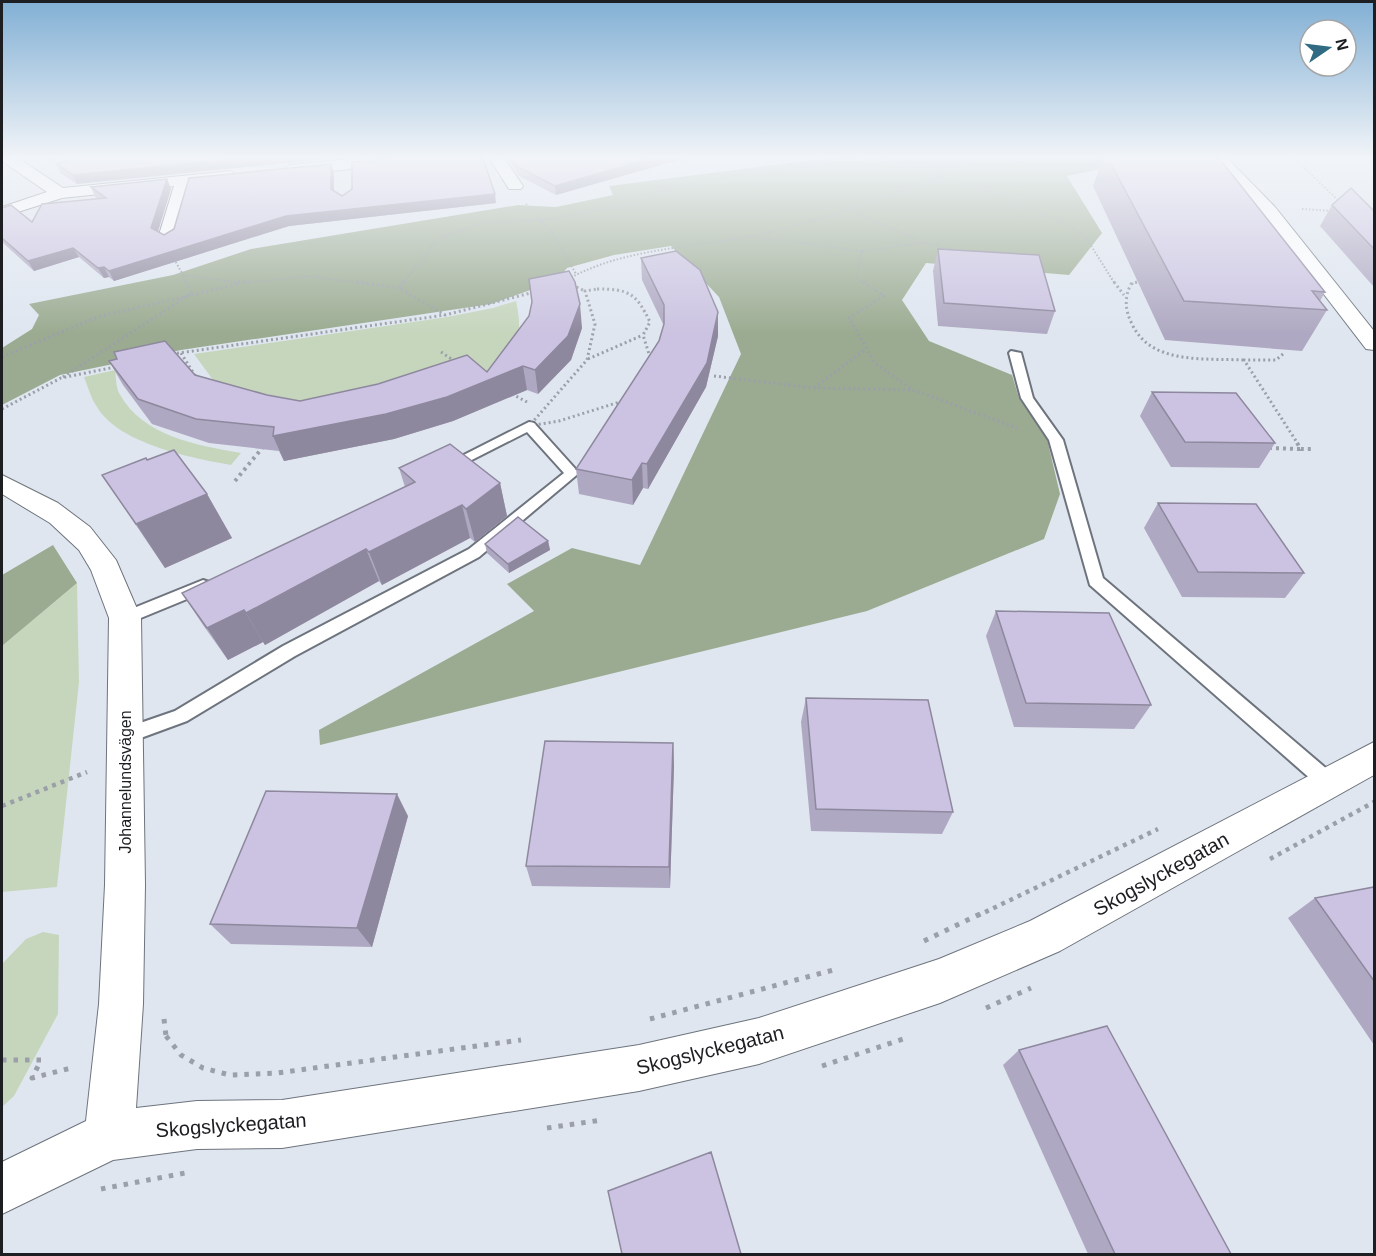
<svg xmlns="http://www.w3.org/2000/svg" width="1376" height="1256" font-family="Helvetica,sans-serif">
	<style>
		.green { fill: #c6d6bd }
		.forest { fill: #9bab91 }
		.lines { fill: none; stroke-linecap: round; stroke-linejoin: round }
		.lane-casing { stroke: #6e747d; stroke-width: 4 }
		.street-casing { stroke: #6e747d; stroke-width: 2 }
		.path-far4 { stroke: #9ba0a8; stroke-width: 2; stroke-dasharray: 1.5 2; stroke-linecap: butt }
		.path-far3 { stroke: #9ba0a8; stroke-width: 3; stroke-dasharray: 2 3; stroke-linecap: butt }
		.path-far2 { stroke: #9ba0a8; stroke-width: 4; stroke-dasharray: 3 4; stroke-linecap: butt }
		.path-far1 { stroke: #9ba0a8; stroke-width: 4.5; stroke-dasharray: 4 5; stroke-linecap: butt }
		.path { stroke: #9ba0a8; stroke-width: 5; stroke-dasharray: 4.5 7; stroke-linecap: butt }
		.lane { fill: #fff; fill-rule: evenodd }
		.street { fill: #fff; fill-rule: evenodd }
		.wall { fill: #afa8c2 }
		.shaded-wall { fill: #8e889e }
		.building { fill: #cbc3e1; stroke: #8e889e; stroke-width: 1.5 }
		.labels { text-anchor: middle; dominant-baseline: central; stroke-width: 4.5; stroke-linejoin: round; paint-order: stroke }
		.street-label { font-size: 16px; fill: #1c1e22; stroke: #fff }
		.near-street-label { font-size: 20px; fill: #1c1e22; stroke: #fff }
	</style>
	<rect width="100%" height="100%" fill="#dfe6f0"/>
	<path class="green" d="M516,301C524,338 517,349 490,374L304,422L213,380L194,354L447,317L493,308Z
		M115,370C116,377 116,387 119,393C143,437 197,445 241,453L231,465C192,458 119,444 97,407C91,398 88,387 84,377Z
		M77,583L79,682L57,887L2,892V646Z
		M43,932L59,935L58,1014L14,1096L2,1107V964L26,939Z"/>
	<path class="forest" d="M829,158H1152L1067,176L1102,233L1069,275L926,263L902,300L929,341L1012,375L1019,398L1047,439L1060,494L1044,539L867,611L320,745L319,730L534,611L507,584L572,548L640,565L741,354L719,297L671,246L614,255L567,268L558,280L491,304L181,350L60,375L2,405V348L32,329L39,315L29,304L173,275L251,249L518,205L556,207L613,195L609,186Z
		M53,545L77,583L2,646V575Z"/>
	<g class="lines">
		<defs>
			<path id="lane" d="M1011,351L1021,353L1033,398L1063,440L1103,578L1335,776L1338,782L1335,788L1328,790L1321,788L1090,585L1049,440L1021,398L1009,353Z
				M529,422L534,423L579,473L479,557L295,656L187,721L127,743L120,740L118,735L120,730L175,711L283,646L469,549L564,473L527,432L452,470H442L440,467Z
				M203,580L209,582L211,586L209,590L131,622H119L117,618L119,614Z"/>
			<path id="street" d="M2,158H18L63,188L231,171L239,176L231,181L191,185L176,238L167,243L158,238L174,186L62,198L2,217V207L47,192L2,161Z
				M362,158H418L411,163L290,175L282,170L290,165Z
				M489,158H504L523,186L521,189H509Z
				M1211,158H1227L1275,207L1374,331V350L1366,349L1263,215Z
				M2,475L58,503L90,527L116,560L141,618L145,885L143,1004L136,1108L197,1101L282,1100L639,1045L759,1018L939,959L1030,921L1374,742V775L1060,951L940,1003L759,1064L639,1091L282,1148L197,1149L113,1160L2,1214V1162L86,1121L99,1004L105,885L109,618L91,570L79,550L50,523L2,494Z"/>
		</defs>
		<use href="#lane" class="lane-casing"/>
		<use href="#street" class="street-casing"/>
		<path class="path-far4" d="M877,158L997,194L1072,227L1085,236L1115,284
			M1294,158L1340,202
			M903,165L964,163
			M526,204L553,234L576,274
			M1302,209L1333,211
			M852,211L924,243L954,250
			M755,237L862,251L856,278L865,284
			M862,251L923,243
			M174,259L183,275L243,283L310,276L368,284
			M183,276L187,284
			M568,279C627,247 690,249 754,235C832,219 907,191 979,158
			M402,284L439,238L483,223L542,220L638,203L657,193L708,180L816,163L869,158
			M1132,284L1141,281"/>
		<path class="path-far3" d="M238,282H249
			M357,282L399,288
			M404,282L399,288L445,315
			M863,282L884,296L849,318L875,363L913,390L1017,428
			M1114,282L1124,295
			M1137,282L1131,284C1124,298 1125,310 1132,324C1151,365 1204,358 1244,360
			M572,285L585,291
			M597,289C629,289 636,293 650,322L643,335L650,357L629,399L559,421L529,426L587,360L595,324L585,291Z
			M441,352L456,362
			M181,353L196,377
			M172,354L445,315L534,292
			M1283,354L1276,360H1244L1298,444
			M2,357L97,317L239,284
			M588,359L643,335
			M714,376L813,388L912,390
			M63,377L192,293L186,282
			M814,388L866,349
			M512,394L527,402
			M2,409L61,378L115,367"/>
		<path class="path-far2" d="M1297,443L1301,449H1314
			M1269,448L1300,449
			M235,481L263,447"/>
		<path class="path-far1" d="M2,806L87,772
			M1270,859L1374,802
			M977,916L1158,829"/>
		<path class="path" d="M924,941L980,914
			M986,1008L1031,988
			M164,1019L166,1036
			M650,1019L837,969
			M166,1036L181,1055L203,1068L230,1075L277,1073L521,1040
			M2,1060H41L32,1078L71,1068
			M822,1066L906,1038
			M547,1128L602,1120
			M101,1189L185,1173"/>
		<use href="#lane" class="lane"/>
		<use href="#street" class="street"/>
	</g>
	<path class="wall" d="M76,158L77,184L60,173L56,164Z
		M507,158H690L684,162L678,160L556,195L519,176Z
		M1103,158H1219L1325,292L1320,301L1327,310L1302,351L1165,340L1093,186Z
		M334,172V190L342,196L496,203L289,226L114,281L109,277L104,278L79,257L34,271L2,242V208L32,222L99,199L95,197L91,187L167,179L171,189L158,232L164,235Z
		M1332,205L1374,211V287L1320,226Z
		M938,249L1055,311L1047,334L938,326L933,271Z
		M641,258L718,336L706,387L648,489L643,488L633,505L579,494L576,469L659,341L664,326L642,280Z
		M582,328L571,360L538,394L527,390L453,421L394,439L284,461L279,451L209,443L152,424L123,385L109,361L195,375L267,395L300,401L487,372Z
		M1152,392L1275,443L1259,468L1171,467L1140,416Z
		M147,460L207,494L232,538L165,568L102,475Z
		M399,468L500,483L507,516L475,542L470,538L382,585L379,581L265,645L263,642L228,660L203,625L182,593L405,487Z
		M1158,503L1304,573L1285,598L1182,597L1144,528Z
		M548,541L550,550L509,573L487,553L485,544Z
		M996,611L1151,705L1134,729L1014,727L986,636Z
		M806,698L953,812L942,834L811,831L801,722Z
		M673,743L674,766L670,888L532,886L526,866Z
		M408,816L372,947L231,944L210,924Z
		M1374,887V1045L1288,918L1315,898Z
		M1019,1050L1231,1254H1088L1003,1065Z"/>
	<path class="shaded-wall" d="M48,158H61L49,161Z
		M245,158H337L77,184L73,175Z
		M652,158H678V160L556,195L555,186Z
		M331,164L334,172V198L331,189Z
		M167,179L171,189L156,237L151,228Z
		M495,194L496,203L289,226L114,281L109,271L286,216Z
		M73,248L79,257L34,271L28,261Z
		M104,267L109,277L104,278L98,268Z
		M580,304L582,328L571,360L538,394L535,370Z
		M718,312V336L706,387L648,489L647,464Z
		M523,366L527,390L453,421L394,439L284,461L273,436Z
		M642,463L643,488L633,505L632,480Z
		M500,483L507,516L475,542L466,509Z
		M207,494L232,538L165,568L136,524Z
		M462,505L470,538L382,585L369,552Z
		M548,541L550,550L509,573L508,564Z
		M366,549L379,581L265,645L246,613Z
		M244,610L263,642L228,660L207,628Z
		M673,743L674,766L670,888L669,867Z
		M397,794L408,816L372,947L357,928Z"/>
	<path class="building" d="M76,158H245L73,175L56,164Z
		M390,158H483L495,194L286,216L109,271L104,267L98,268L73,248L28,261L2,238V208L11,205L32,222L42,204L106,198L91,187L167,179L151,228L164,235L174,229L189,178L331,164V189L342,196L352,189V162Z
		M512,158H652L555,186L518,167Z
		M1108,158H1219L1325,292L1312,291L1327,310L1184,301Z
		M1351,188L1374,211V249L1332,205Z
		M938,249L1039,255L1055,311L944,303Z
		M676,251L700,270L718,312L707,363L647,464L642,463L632,480L576,469L659,341L664,324V305L641,258Z
		M569,271L575,282L580,304L568,336L535,370L523,366L447,397L386,414L273,436L274,427L196,419L138,399L109,361L117,359L114,352L165,341L195,375L267,395L300,401L378,384L467,355L487,372L529,316L532,302L529,279Z
		M1152,392L1236,393L1275,443L1185,442Z
		M450,444L500,483L466,509L462,505L369,552L366,549L246,613L244,610L207,628L182,593L415,482L399,468Z
		M174,450L207,494L136,524L102,475L146,458L147,460Z
		M1158,503L1256,504L1304,573L1198,572Z
		M518,517L548,541L508,564L485,544Z
		M996,611L1109,613L1151,705L1026,703Z
		M806,698L928,700L953,812L816,809Z
		M545,741L673,743L669,867L526,866Z
		M266,791L397,794L357,928L210,924Z
		M1374,887V981L1315,898Z
		M1107,1026L1231,1254H1115L1019,1050Z
		M711,1152L741,1254H622L608,1191Z"/>
	<linearGradient id="sky" x2="0" y2="1"><stop stop-color="#81afd4"/><stop offset="0.47" stop-color="#f1f4f8"/><stop offset="1" stop-color="#f1f4f8" stop-opacity="0"/></linearGradient>
	<rect width="1376" height="334" fill="url(#sky)"/>
	<g class="labels">
		<g class="street-label">
			<text transform="translate(125 782) rotate(-90)">Johannelundsvägen</text>
		</g>
		<g class="near-street-label">
			<text transform="translate(1161 874) rotate(-29)">Skogslyckegatan</text>
			<text transform="translate(710 1050) rotate(-14)">Skogslyckegatan</text>
			<text transform="translate(231 1125) rotate(-4)">Skogslyckegatan</text>
		</g>
	</g>
	<rect width="1376" height="1256" fill="none" stroke="#1c1e22" stroke-width="6"/>
	<g transform="translate(1328 48) rotate(76)"><circle r="28" fill="#ffffff" stroke="#a4a5a7" stroke-width="1.5"/>
	<path d="M0-4.5L10 22L0 15L-10 22Z" fill="#306b83"/>
	<text y="-9" font-size="16" font-weight="bold" text-anchor="middle" fill="#1c1e22">N</text>
	</g>
</svg>
